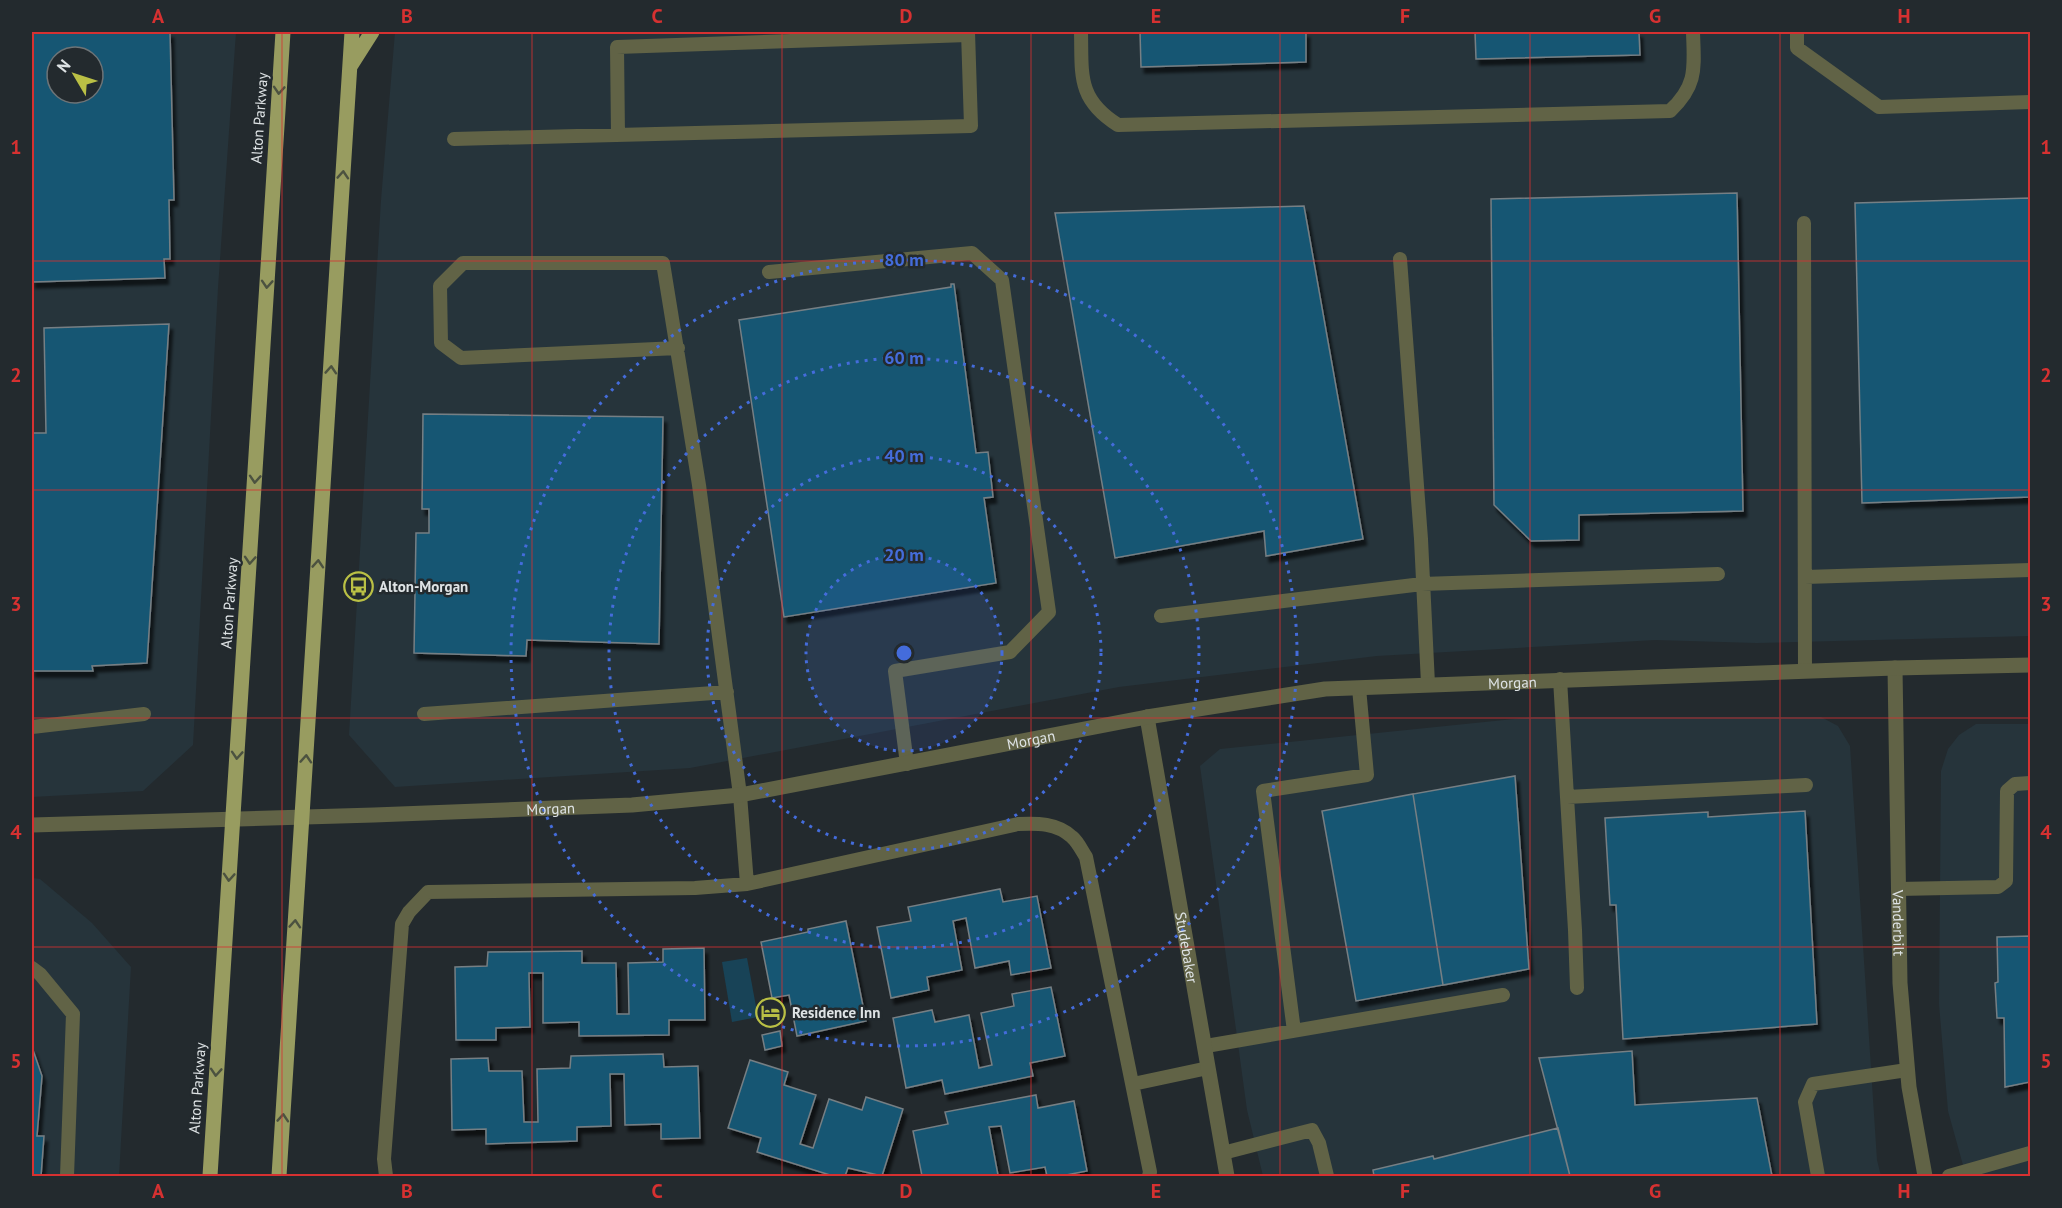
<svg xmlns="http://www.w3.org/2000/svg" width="2062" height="1208" font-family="'PT Sans',sans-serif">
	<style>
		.built { fill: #26343b; fill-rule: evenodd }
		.water { fill: #184357 }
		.building { fill: #175773; stroke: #767f84; stroke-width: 1.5; fill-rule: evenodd; filter: url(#shadow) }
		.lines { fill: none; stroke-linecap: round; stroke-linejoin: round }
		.service { stroke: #616346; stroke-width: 14 }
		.tertiary { stroke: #616346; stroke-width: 15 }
		.primary { stroke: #989c60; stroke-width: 15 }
		.oneway { stroke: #4c5240 }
		.grid { fill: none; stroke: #d63131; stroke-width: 1.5; stroke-opacity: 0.55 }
		.ring { fill: none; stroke: #446cdb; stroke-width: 3; stroke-dasharray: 3 6 }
		.labels { text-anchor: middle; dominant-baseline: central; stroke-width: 5; stroke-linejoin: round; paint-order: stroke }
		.street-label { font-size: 15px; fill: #dee3e5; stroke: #232a2e }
		.poi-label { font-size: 15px; font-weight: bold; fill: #dee3e5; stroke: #232a2e; text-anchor: start }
		.centre { fill: #446cdb; stroke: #232a2e; stroke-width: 3 }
		.ring-label { font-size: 18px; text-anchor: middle; font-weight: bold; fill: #446cdb; stroke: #232a2e; stroke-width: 5; stroke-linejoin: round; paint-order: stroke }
		.neatline { fill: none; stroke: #d63131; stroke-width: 2 }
		.grid-label { font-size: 20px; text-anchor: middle; font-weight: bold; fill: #d63131 }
	</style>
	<defs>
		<filter id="shadow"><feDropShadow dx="3.5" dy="6" stdDeviation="1.5" flood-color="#0009"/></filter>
	</defs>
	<rect width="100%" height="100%" fill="#232a2e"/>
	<path class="built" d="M32,32H236L218,288L193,745L143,791L32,797ZM57,57H93V93H57Z
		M395,32H2030V636L1756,643L1655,640L1377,656L1119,687L690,768L395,787L349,735L381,200Z
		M1534,717H1821L1838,726L1850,746L1877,1160L1881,1176H1263L1247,1110L1200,766L1220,749Z
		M1976,724H2030V1176H1966L1948,1111L1939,1004L1941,771L1948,749L1959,735Z
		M32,878L40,879L92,923L131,967L119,1176H32Z"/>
	<path class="water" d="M747,958L758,1017L732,1022L722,962Z"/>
	<path class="building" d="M32,32H170L174,200H169L170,259H164L165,278L32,282ZM57,57H93V93H57Z
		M1140,32H1306V62L1141,67Z
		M1475,32H1639L1640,55L1476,59Z
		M1737,193L1743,511L1579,515V540L1531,541L1494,505L1491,199Z
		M2030,198V497L1862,503L1855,203Z
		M1304,206L1363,539L1266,556L1264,531L1115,558L1055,213Z
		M951,284H954L976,453L988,452L993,497L984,498L996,583L784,617L739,320L951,287Z
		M169,324L147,663L92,666L93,671H32V433H46L44,328Z
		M423,414L663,417L659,644L527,640L526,656L414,653L416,533H429V509H422Z
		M1515,776L1529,969L1443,985L1413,794Z
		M1413,794L1443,985L1356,1001L1322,811Z
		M1805,811L1817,1024L1623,1039L1616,905H1610L1605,818L1708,812V817Z
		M1000,889L1003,902L1037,896L1051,968L1011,975L1009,961L975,968L966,918L953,921L962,970L927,977L929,990L891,998L877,927L911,921L908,907Z
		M846,921L866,1021L797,1036L789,995L772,998L761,942L808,932V929Z
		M2030,936V1082L2005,1087L2004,1018H1997L1995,983L1998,982L1997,937Z
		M704,948L705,1020H669V1035L579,1036V1022L543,1023V973H529L530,1027L496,1028V1040H456L455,967L487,966L488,952L582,951V963H616L617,1014H629L628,963L663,962V949Z
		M1051,987L1065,1056L1030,1063L1033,1076L945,1094L942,1080L906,1088L893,1018L932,1010L935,1022L969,1015L979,1068L992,1065L981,1013L1014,1006L1012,994Z
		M780,1031L782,1046L765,1050L762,1035Z
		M32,1047L42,1076L37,1136H44L41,1176H32Z
		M1632,1051L1635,1105L1757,1098L1772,1176H1570L1539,1058Z
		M663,1054L664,1067L698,1066L700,1138L661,1139V1124L625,1125L624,1074H610L611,1126L577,1127V1141L486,1144V1129L452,1130L451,1059L488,1058L489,1071H522L524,1122H538L537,1069L570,1068L571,1056Z
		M750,1060L788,1072L784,1085L816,1095L800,1144L813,1148L829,1099L862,1110L866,1097L903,1109L882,1176L848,1168L845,1176H833L757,1152L761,1138L728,1128Z
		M1036,1095L1038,1108L1074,1101L1087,1171L1061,1176H1047L1045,1167L1010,1173L1001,1126L989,1127L998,1175L922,1176L913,1131L948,1124L945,1112Z
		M1558,1128L1570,1176H1374L1373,1170L1433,1156L1434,1159Z"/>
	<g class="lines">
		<path class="service" d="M1081,32C1082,75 1077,99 1118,125L1670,111C1698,85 1694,67 1693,32
			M1797,32V48L1879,107L2030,102
			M618,135L617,47L968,35
			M454,139L971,126L968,32
			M1804,223L1805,671
			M1400,259L1421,539L1428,684
			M769,272L972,253L1002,280L1049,612L1010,652L895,671L907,764
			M678,348L461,358L441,343L440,286L463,263H663L699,485L740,795L747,884
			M1805,577L2030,570
			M1161,616L1422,584L1718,574
			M1560,679L1567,797L1806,785
			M424,714L727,692
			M32,727L144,714
			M1567,797L1575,930L1577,988
			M1898,889L1998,887L2006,881L2007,791L2015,784L2030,783
			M32,968L40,974L73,1014L67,1176
			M1294,1031L1263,791L1367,775L1359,688
			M1206,1046L1503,995
			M1133,1084L1208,1068
			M1223,1153L1312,1130L1319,1143L1327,1176
			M386,1176L384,1159L402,924L409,912L428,892L695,888L747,884L1018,824C1037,823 1057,823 1072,837C1078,842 1082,851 1086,857L1150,1172L1149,1176
			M1818,1176L1805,1102L1813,1084L1907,1070
			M1949,1176L2030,1153"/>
		<g class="tertiary">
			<path id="s1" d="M1895,668L1900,983L1909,1087L1925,1176"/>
			<path id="s2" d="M1147,717L1227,1176"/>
			<path id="s3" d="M32,825L374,815L632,805L740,795L1147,717L1325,689L1895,668L2030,665"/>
		</g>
		<path class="primary" d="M351,65L372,32
			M210,1176L283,32
			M279,1176L352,32"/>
	</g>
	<defs><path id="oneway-chevron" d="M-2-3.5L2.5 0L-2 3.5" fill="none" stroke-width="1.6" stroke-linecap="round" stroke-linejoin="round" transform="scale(1.5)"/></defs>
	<g class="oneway">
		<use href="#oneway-chevron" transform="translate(279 90) rotate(94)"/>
		<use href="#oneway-chevron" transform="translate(343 175) rotate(-86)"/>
		<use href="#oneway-chevron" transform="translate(267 284) rotate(94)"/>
		<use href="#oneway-chevron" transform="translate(331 370) rotate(-86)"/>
		<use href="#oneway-chevron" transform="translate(255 479) rotate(94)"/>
		<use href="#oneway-chevron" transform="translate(250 560) rotate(94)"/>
		<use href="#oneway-chevron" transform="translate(318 564) rotate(-86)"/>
		<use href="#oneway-chevron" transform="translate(237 755) rotate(94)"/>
		<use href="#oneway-chevron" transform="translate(306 759) rotate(-86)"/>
		<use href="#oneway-chevron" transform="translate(229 877) rotate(94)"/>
		<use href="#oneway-chevron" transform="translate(295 924) rotate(-86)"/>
		<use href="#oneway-chevron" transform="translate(216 1072) rotate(94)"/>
		<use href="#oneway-chevron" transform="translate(283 1118) rotate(-86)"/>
	</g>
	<path class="grid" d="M282,32V1176M532,32V1176M782,32V1176M1031,32V1176M1280,32V1176M1530,32V1176M1780,32V1176M32,261H2030M32,490H2030M32,718H2030M32,947H2030"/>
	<circle cx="904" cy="653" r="98" fill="#446cdb" fill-opacity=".12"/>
	<g class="ring">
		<circle cx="904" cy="653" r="98"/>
		<circle cx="904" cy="653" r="197"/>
		<circle cx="904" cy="653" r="295"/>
		<circle cx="904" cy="653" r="393"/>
	</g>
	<defs>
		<symbol id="bus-ring" viewBox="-11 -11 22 22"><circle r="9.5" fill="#232a2e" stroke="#bac045" stroke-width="1.5"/><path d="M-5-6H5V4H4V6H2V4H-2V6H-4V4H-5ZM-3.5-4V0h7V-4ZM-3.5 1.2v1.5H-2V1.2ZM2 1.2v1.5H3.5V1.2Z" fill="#bac045"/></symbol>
		<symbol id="hotel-ring" viewBox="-11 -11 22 22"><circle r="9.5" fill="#232a2e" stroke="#bac045" stroke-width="1.5"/><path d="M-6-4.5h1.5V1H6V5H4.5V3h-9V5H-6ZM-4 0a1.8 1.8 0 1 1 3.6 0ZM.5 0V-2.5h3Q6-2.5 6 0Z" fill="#bac045"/></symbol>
	</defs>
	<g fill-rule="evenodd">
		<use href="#bus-ring" x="342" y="570" width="33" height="33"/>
		<use href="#hotel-ring" x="754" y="996" width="33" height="33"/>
	</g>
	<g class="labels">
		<g class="street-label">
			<text transform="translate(259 118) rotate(-86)">Alton Parkway</text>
			<text transform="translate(229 603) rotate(-86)">Alton Parkway</text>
			<text stroke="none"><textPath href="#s3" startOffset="1491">Morgan</textPath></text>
			<text stroke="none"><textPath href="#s3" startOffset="1005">Morgan</textPath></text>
			<text stroke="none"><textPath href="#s3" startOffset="519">Morgan</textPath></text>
			<text stroke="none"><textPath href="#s1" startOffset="255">Vanderbilt</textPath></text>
			<text stroke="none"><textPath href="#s2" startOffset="234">Studebaker</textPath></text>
			<text transform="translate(197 1088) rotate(-86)">Alton Parkway</text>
		</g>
		<g class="poi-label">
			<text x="379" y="586">Alton-Morgan</text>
			<text x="792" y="1012">Residence Inn</text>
		</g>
	</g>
	<circle cx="904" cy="653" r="9" class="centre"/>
	<g class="ring-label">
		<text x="904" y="266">80 m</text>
		<text x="904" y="364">60 m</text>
		<text x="904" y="462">40 m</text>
		<text x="904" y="561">20 m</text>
	</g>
	<rect width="2062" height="1208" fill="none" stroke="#232a2e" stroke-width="66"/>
	<g transform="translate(75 75) rotate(309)"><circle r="28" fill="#232a2e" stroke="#6e7477" stroke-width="1.5"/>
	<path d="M0-4.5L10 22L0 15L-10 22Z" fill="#bac045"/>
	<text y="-9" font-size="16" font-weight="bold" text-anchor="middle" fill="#dee3e5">N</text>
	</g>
	<rect x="33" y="33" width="1996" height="1142" class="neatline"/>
	<g class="grid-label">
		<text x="158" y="23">A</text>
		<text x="407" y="23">B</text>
		<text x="657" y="23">C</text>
		<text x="906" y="23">D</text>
		<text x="1156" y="23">E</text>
		<text x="1405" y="23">F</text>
		<text x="1655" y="23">G</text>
		<text x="1904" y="23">H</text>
		<text x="16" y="154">1</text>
		<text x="2046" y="154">1</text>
		<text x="16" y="382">2</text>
		<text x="2046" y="382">2</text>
		<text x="16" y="611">3</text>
		<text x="2046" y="611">3</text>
		<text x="16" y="839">4</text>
		<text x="2046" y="839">4</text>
		<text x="16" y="1068">5</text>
		<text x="2046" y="1068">5</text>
		<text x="158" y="1198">A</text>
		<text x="407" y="1198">B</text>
		<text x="657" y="1198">C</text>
		<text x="906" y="1198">D</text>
		<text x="1156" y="1198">E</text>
		<text x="1405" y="1198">F</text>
		<text x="1655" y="1198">G</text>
		<text x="1904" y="1198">H</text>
	</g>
</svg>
